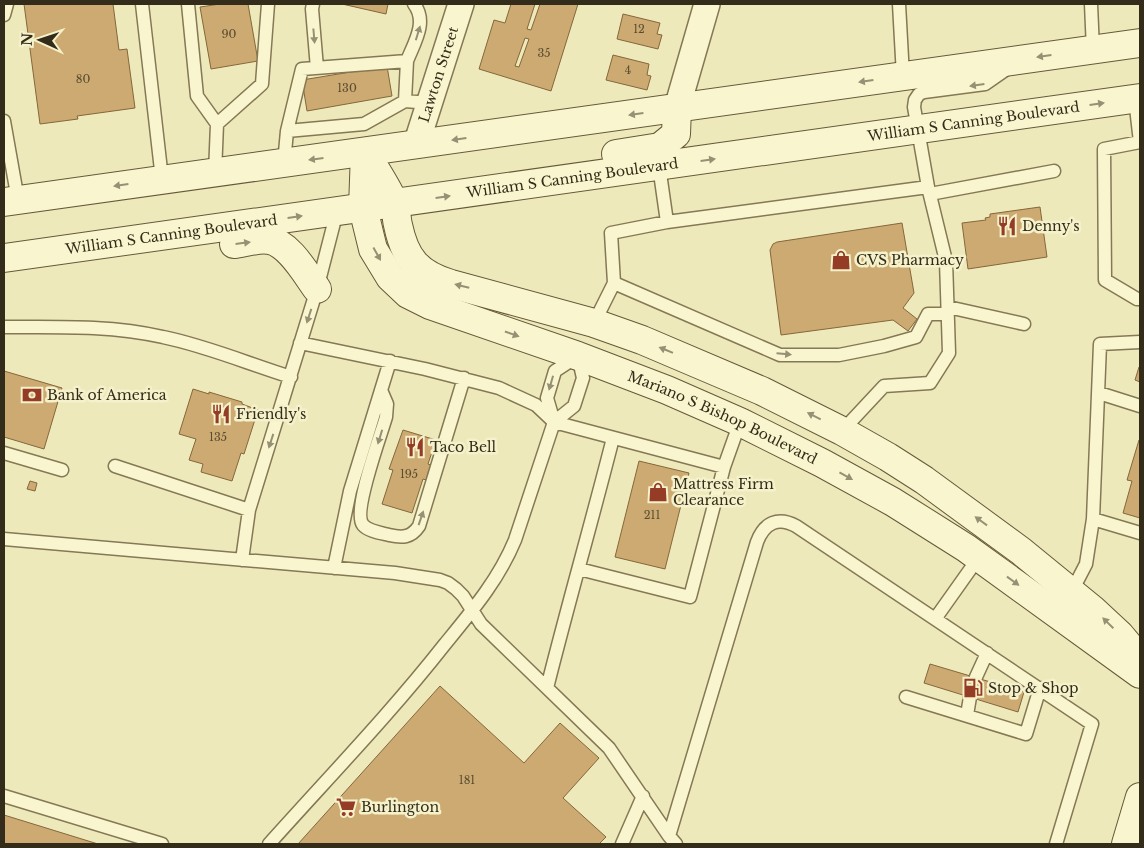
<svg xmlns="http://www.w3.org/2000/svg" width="1144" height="848" font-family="'Libre Baskerville',serif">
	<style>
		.building { fill: #ccaa71; stroke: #84673b; fill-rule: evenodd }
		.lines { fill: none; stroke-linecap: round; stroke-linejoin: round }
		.lane-casing { stroke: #857855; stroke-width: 15 }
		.street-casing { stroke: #857855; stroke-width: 28 }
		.secondary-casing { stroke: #665939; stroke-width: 30 }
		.lane { stroke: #f9f5ce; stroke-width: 12 }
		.street { stroke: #f9f5ce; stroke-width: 25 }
		.secondary { stroke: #f9f5ce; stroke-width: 28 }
		.oneway { fill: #969074 }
		.labels { text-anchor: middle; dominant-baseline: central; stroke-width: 5; stroke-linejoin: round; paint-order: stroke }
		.number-label { font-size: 11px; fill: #5a4c30 }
		.street-label { font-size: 14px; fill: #342c1a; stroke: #f5f2cb }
		.poi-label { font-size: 14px; fill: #342c1a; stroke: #f5f2cb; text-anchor: start }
	</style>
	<rect width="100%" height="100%" fill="#eee9bb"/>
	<path class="building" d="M24,4H113L119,50L127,49L135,108L77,116L78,119L40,124Z
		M220,4H248L258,61L211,69L200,7Z
		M342,4H388L386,14Z
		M511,4H535L527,29L531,30L540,4H578L551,91L479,69L494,20L505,23ZM525,38L529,39L519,67L515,66Z
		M623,14L660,23L657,34L662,35L658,49L617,39Z
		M613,55L649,64L647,75L651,76L647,90L606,80Z
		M387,66L392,96L307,111L302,80Z
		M1040,207L1047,257L968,269L962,223L986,220L985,218L990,217V214Z
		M902,223L914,293L903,308L917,319L908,331L893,320L781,335L770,250L773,244L777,242Z
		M1139,367H1140V382L1135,380Z
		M4,371L62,388L44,449L4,437Z
		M193,389L209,394V392L242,402V404L258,410L244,454L241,453L232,481L201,472L203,464L189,460L196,439L179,434Z
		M403,430L436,440L428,464L431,465L426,480L423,479L412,513L382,504L393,470L389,469Z
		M1139,440H1140V518L1123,513L1132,481L1127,480Z
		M639,461L689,473L665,569L615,557Z
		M30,481L37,483L35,491L27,489Z
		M930,664L1024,692L1018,712L924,683Z
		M440,686L524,763L560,723L599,758L563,798L606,837L599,844H298Z
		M4,815L98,844H4Z"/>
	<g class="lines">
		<defs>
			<path id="lane" d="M142,4L162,179
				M188,4L197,96L217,124L215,173
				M313,4L312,9L317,68
				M899,4L903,76
				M1091,4L1093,50
				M4,15L7,4
				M407,61C414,43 428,22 414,4
				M1135,99L1140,142
				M4,121L18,200
				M217,124L262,84L268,4
				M287,131L302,69L407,61L405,101
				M1140,142L1104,149L1105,280L1137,299H1140
				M284,163L287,131L364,124L405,101L429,103
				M659,166L667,222L928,187
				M930,194L1054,171
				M614,283L780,355H839L884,346L916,337L928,314H948
				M948,307L1024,324
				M594,323L614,283L611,233L667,222
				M4,327C57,327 111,325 163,337C207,346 249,364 291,377
				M300,343L425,369L499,388L536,405L554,422L724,467
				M381,390L387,404L386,417C381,435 352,512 363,525C368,531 381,533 389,535C402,538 411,538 419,526L464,378
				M1099,393L1140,406
				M842,431L884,386L930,383L949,353L946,261L928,187L914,107L915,100L919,94L924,92L985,84L1008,68
				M4,453L62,470
				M115,466L249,510
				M1093,519L1140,533
				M4,539L395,573L440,580L448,583L456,589L463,596L481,624L609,748L669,836L676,844
				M242,560L249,510L317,289L337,211
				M334,568L350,491L390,361
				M579,569L690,597L724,467L740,422
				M1072,591L1086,564L1093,519L1100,344L1140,342
				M935,619L979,557
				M976,677L987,653
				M547,688C568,604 592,521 613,438
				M906,697L1026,734L1040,688
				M967,715L970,697
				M4,796L162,844
				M669,836L757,542C764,523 778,516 796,526L1092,724L1056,844
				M269,844C328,778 390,714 445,644C472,611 499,579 515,540L554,422L574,406L583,378L578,356L555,371L547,398L554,422
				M622,844L643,796"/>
			<g id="street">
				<path d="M677,108L707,4"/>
				<path id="s1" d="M416,145L461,4"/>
			</g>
			<g id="secondary">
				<path id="s2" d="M365,152L363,208L373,249L390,277L408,294L430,305L578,356L667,390L740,422L822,463L893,502L966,548L1140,674"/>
				<path d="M365,152C374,168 387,186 394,203C397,209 396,218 398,225C405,259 418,274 451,284L594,323L642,340L762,391L842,431L888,457L924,480L1021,551L1092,609L1120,635L1140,659"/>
				<path d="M616,154L660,147L676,134L677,108"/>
				<path d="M4,202L1140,43"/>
				<path d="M234,244C243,243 260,238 269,240C289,243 306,274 317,289"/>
				<path id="s3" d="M4,258L1140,98"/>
				<path d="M1126,844L1140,797"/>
			</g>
		</defs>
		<use href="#lane" class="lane-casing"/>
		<use href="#street" class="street-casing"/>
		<use href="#secondary" class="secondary-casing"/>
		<use href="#lane" class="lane"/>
		<use href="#street" class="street"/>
		<use href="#secondary" class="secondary"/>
	</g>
	<defs><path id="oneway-solid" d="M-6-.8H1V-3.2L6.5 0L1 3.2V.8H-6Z" transform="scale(1.25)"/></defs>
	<g class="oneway">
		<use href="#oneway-solid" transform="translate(418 33) rotate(-73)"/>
		<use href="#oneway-solid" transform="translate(314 36) rotate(85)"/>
		<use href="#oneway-solid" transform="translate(1044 56) rotate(172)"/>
		<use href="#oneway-solid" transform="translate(866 81) rotate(172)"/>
		<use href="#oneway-solid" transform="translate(977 85) rotate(172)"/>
		<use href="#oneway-solid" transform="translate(1097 104) rotate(-8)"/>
		<use href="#oneway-solid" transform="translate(636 114) rotate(172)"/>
		<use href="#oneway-solid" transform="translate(459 139) rotate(172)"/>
		<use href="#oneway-solid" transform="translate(316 159) rotate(173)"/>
		<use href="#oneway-solid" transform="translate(708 160) rotate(-8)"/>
		<use href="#oneway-solid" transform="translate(121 185) rotate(172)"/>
		<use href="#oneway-solid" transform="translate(443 197) rotate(-8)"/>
		<use href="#oneway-solid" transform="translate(295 217) rotate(-8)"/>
		<use href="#oneway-solid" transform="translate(243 243) rotate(-7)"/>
		<use href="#oneway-solid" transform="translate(377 254) rotate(61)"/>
		<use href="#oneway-solid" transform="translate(462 286) rotate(-166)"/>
		<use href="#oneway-solid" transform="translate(309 316) rotate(108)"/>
		<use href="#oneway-solid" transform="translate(512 334) rotate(19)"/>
		<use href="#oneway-solid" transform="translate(666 350) rotate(-158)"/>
		<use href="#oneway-solid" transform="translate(784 354) rotate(5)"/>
		<use href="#oneway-solid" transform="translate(551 383) rotate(106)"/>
		<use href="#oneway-solid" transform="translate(814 416) rotate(-153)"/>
		<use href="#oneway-solid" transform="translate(380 437) rotate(107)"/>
		<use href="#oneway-solid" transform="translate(271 441) rotate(108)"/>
		<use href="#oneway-solid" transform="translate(846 476) rotate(29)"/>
		<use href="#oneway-solid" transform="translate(421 518) rotate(-71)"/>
		<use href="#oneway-solid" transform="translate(981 521) rotate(-144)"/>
		<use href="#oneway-solid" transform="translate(1013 581) rotate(36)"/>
		<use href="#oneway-solid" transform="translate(1108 623) rotate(-136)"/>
	</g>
	<defs>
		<symbol id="restaurant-bare" viewBox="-9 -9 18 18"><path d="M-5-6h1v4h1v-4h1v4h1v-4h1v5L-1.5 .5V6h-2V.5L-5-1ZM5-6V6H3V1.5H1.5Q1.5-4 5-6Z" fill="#943c25" stroke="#f5f2cb" stroke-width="2.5" paint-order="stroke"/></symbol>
		<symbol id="shop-bare" viewBox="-9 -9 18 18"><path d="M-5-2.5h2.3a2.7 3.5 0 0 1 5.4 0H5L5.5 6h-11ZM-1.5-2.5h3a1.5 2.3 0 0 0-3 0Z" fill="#943c25" stroke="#f5f2cb" stroke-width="2.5" paint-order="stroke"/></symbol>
		<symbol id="bank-bare" viewBox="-9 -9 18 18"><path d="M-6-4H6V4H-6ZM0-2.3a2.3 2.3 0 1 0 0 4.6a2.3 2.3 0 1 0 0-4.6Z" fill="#943c25" stroke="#f5f2cb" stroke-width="2.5" paint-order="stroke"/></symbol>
		<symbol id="fuel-bare" viewBox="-9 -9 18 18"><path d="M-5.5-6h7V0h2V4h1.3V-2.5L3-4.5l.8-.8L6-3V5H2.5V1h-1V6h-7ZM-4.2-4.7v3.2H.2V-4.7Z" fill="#943c25" stroke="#f5f2cb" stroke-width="2.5" paint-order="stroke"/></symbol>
		<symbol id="supermarket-bare" viewBox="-9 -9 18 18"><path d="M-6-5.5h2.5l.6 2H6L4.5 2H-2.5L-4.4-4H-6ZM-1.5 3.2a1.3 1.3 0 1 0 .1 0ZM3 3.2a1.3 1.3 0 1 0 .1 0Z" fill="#943c25" stroke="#f5f2cb" stroke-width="2.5" paint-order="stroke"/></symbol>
	</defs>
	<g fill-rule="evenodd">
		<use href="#restaurant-bare" x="993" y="212" width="28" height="28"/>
		<use href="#shop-bare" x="827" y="246" width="28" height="28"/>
		<use href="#bank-bare" x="18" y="381" width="28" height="28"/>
		<use href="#restaurant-bare" x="207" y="400" width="28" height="28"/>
		<use href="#restaurant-bare" x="401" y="433" width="28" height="28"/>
		<use href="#shop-bare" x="644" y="478" width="28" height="28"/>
		<use href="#fuel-bare" x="959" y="674" width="28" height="28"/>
		<use href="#supermarket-bare" x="332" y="793" width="28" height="28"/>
	</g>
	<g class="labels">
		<g class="number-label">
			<text x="639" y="29">12</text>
			<text x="229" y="34">90</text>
			<text x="544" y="53">35</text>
			<text x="628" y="70">4</text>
			<text x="83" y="79">80</text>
			<text x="347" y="88">130</text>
			<text x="218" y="437">135</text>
			<text x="409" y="474">195</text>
			<text x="652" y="515">211</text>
			<text x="467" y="780">181</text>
		</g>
		<g class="street-label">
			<text stroke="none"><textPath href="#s1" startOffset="74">Lawton Street</textPath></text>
			<text stroke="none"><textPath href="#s3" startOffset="979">William S Canning Boulevard</textPath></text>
			<text stroke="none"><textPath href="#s3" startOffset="574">William S Canning Boulevard</textPath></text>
			<text stroke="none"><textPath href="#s3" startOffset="169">William S Canning Boulevard</textPath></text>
			<text stroke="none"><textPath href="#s2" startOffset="494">Mariano S Bishop Boulevard</textPath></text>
		</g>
		<g class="poi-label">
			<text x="1022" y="226">Denny's</text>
			<text x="856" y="260">CVS Pharmacy</text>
			<text x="47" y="395">Bank of America</text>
			<text x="236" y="414">Friendly's</text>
			<text x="430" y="447">Taco Bell</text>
			<text x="673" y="484">Mattress Firm<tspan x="673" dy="16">Clearance</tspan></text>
			<text x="988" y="688">Stop &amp; Shop</text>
			<text x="361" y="807">Burlington</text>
		</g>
	</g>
	<rect width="1144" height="848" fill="none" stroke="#342c1a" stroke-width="10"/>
	<g transform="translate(40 40) rotate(273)" stroke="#f5f2cb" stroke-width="4" paint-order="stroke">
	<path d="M0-4L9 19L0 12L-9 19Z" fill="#342c1a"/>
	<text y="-8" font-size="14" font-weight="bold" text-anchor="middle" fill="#342c1a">N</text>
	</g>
</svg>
